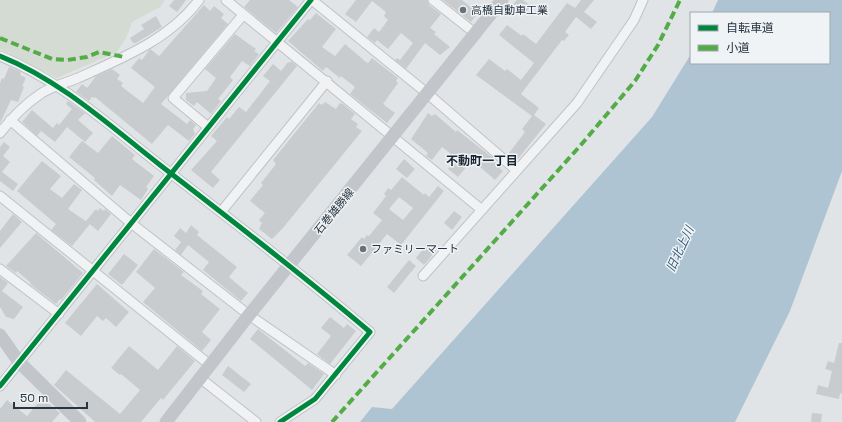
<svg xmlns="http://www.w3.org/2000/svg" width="842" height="422" font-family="'Space Grotesk','Noto Sans JP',sans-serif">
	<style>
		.green { fill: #d3dbd2 }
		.water { fill: #afc4d2 }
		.building { fill: #c9cccf; fill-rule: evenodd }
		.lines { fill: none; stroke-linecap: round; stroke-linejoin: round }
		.street-casing { stroke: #bfc2c5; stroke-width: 11 }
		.street { stroke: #f1f2f3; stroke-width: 9 }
		.secondary { stroke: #c2c5c9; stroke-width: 13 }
		.quiet { stroke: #53ac46; stroke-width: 4; stroke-dasharray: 8 4; stroke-linecap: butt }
		.cycleway-casing { stroke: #eff3f6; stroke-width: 8 }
		.cycleway { stroke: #00873e; stroke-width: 5 }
		.poi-dot { fill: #69727a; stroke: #eff3f6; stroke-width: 1.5 }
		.labels { text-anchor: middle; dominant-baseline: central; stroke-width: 3; stroke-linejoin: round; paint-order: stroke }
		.poi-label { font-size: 11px; fill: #283440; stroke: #eff3f6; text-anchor: start }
		.street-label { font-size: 11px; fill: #283440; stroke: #eff3f6 }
		.neighbourhood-label { font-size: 12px; font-weight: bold; fill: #1a2531; stroke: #eff3f6 }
		.water-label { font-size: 12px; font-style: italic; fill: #315975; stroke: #eff3f6 }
	</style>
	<rect width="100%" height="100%" fill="#e1e4e7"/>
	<path class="green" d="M0,0H165L160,7L132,22L126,38L117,52L57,78L0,49Z"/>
	<path class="water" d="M718,0H842V171L790,311L735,422H360L372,407L392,409L652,117L691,54V63H829V13H712Z"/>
	<path class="building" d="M174,0H186L177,12L169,6Z
		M250,0H289L298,7L276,33L244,7Z
		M356,0H427L429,5L441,14L430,28L436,32L434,34L450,47L440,55L425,43L406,69L395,60L397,58L400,60L413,43L401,33L388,49L377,40L375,43L367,37L374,28L379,32L388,20L384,16L386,12L372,1L356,22L345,14Z
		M443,0H462L478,13L471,22Z
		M517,0H523L531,6L525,13L513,4Z
		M581,0H594L584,12L597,22L591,29L576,17L565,32L569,35L564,41L562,40L521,94L539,108L534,115L546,124L517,160L509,153L525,132L522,129L532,116L476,75L489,59L505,71L507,69L521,80L534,63L499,35L507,25L522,36L523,34L536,44L567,3L575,8Z
		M204,5L210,11L214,6L224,14L221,18L228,24L161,104L187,124L190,120L196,125L193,129L195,134L189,141L168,125L152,144L95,97L94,98L92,97L89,101L76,92L82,84L87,88L96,76L112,69L120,75L117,79L123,83L121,86L143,103L155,87L131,68L139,58L142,60L150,49L159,56Z
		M316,13L336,29L322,47L335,56L345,44L366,62L368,63L372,58L398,78L396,81L398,83L383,104L395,113L387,123L350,94L355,87L341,76L340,78L326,67L323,71L288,41L308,19L310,20Z
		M156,16L162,27L136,43H133L130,38L144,29L141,25Z
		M235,34L256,49L254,51L259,54L250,66L242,61L230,77L233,80L218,99L221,101L211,114L197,102L194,106L186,100V93L207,91L216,78L205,69Z
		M291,61L297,66L211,172L220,180L213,188L191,170L217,141L211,136L227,117L229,119L239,107L246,112L270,81L263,76L273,64L281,71L288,62L290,63Z
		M9,67L21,72L20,75L26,78L22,86L24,87L18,102L11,100L0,123V83L2,78L4,79Z
		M68,101L85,113L78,120L93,133L85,142L67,127L55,142L41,131L37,136L22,122L32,110L53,128L57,123L59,125L72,109L66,104Z
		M325,102L336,109L340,103L343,104L355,114L351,119L358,124L356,127L362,131L283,228L272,239L259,229L262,223L259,220L265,213L250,201L263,185L261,183L276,164L273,160L319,103L322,105Z
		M428,113L432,116L435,114L456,132L457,130L493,158L491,159L501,167L500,169L503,171L495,180L472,160L458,177L448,169L456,158L442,147L432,160L426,156L428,153L411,139Z
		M112,136L135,155L132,159L154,176L146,187L148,189L141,200L120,185L112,196L94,180L95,178L69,157L82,141L98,153Z
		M4,142L10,147L3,156L10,162L2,172L18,184L13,191L0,181V147Z
		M404,159L415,169L407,178L396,169Z
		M42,161L61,176L50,189L62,198L74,184L82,190L68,209L90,224L72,246L51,230L56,224L17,191Z
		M402,177L424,195L425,193L429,197L438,186L444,191L401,245L387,234L361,266L347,255L362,237L364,239L367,235L369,236L382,220L373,213L386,196L384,194L388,188L391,190ZM399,197L413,208L403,220L389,209Z
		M100,208L104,211L105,209L111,214L98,231L86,221L96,209L98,211Z
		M454,211L462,217L452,230L444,223Z
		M13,214L22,222L0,248V231Z
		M191,225L199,232L197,235L237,267L229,277L248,293L241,301L203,270L209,262L188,245L181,255L175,250L181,242L174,236L180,228L186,233Z
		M36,233L83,273L61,300L60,299L56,304L30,284L31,283L17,271L16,273L6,266Z
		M426,245L435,252L424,265L416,258Z
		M154,249L184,272L181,275L203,291L201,294L220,309L202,332L211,340L202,351L143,302L155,288L136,272Z
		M124,254L138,265L122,285L108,274Z
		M409,260L416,266L394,293L387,287Z
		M0,277L8,283L2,291L23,307L14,319L6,317L0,307Z
		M97,284L129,312L116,327L106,318L103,321L97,316L81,336L65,323Z
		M330,317L344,328L347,324L356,331L330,364L317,354L331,336L321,328Z
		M258,329L305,366L308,363L324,374L312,390L250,339Z
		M839,343H842V394L840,393L839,399L816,394L818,385L828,388L832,371L825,369L828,361L834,363Z
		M129,346L158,370L177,346L195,361L163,400L161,398L141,422H95L54,385L66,370L120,414L140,390L121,374L120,375L111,368Z
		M228,366L251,384L244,392L222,375Z
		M42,398L60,413L52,422H0V409L7,400L27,416Z
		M812,413L822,414L821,422H811Z"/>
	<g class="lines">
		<defs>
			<path id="street" d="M226,0L482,210
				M312,0L428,94L516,170
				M433,0L476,34
				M0,56C60,80 109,125 160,165C231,220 302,274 370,332L315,399L280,422
				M10,120L131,223L249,315L336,375
				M208,127L173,98L243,15
				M0,133C11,119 24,105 39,95C49,87 66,83 78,78C122,58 169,40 199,0
				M0,196L210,365
				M221,212L327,81
				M0,269L59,314
				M423,276L577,103L634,20L643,0
				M200,378L256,422
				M0,386L311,0"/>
		</defs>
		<use href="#street" class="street-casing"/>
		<use href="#street" class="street"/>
		<path class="secondary" d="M0,335L19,362L80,422
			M166,422L249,315L502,0"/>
		<path class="quiet" d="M0,38L52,59L67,60L87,57L99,52L124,57
			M332,422L580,146L635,81L658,45L680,0"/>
		<defs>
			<path id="cycleway" d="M0,56C60,80 109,125 160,165C231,220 302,274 370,332L315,399L280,422
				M0,386L311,0"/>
		</defs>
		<use href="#cycleway" class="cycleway-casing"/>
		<use href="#cycleway" class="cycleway"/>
	</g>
	<g class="poi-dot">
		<circle cx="463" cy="10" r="4"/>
		<circle cx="363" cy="249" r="4"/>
	</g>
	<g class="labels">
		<g class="poi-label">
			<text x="471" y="10">高橋自動車工業</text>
			<text x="371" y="249">ファミリーマート</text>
		</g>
		<g class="street-label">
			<text transform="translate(334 211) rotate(-51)">石巻雄勝線</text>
		</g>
		<g class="neighbourhood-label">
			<text x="482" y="161">不動町一丁目</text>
		</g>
		<g class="water-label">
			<text transform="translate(680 249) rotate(-65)">旧北上川</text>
		</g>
	</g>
	<rect x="690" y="12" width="140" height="52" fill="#eff3f6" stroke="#9fa7ad"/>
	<rect x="698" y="25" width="20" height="6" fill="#00873e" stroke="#9fa7ad"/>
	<text x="726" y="32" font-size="12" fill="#283440">自転車道</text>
	<rect x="698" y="45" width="20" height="6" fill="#53ac46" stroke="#9fa7ad"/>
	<text x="726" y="52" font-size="12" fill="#283440">小道</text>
	<path d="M14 402v6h73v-6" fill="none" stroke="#283440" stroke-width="2"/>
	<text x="20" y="402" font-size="12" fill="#283440" stroke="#eff3f6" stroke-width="3" paint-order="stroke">50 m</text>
</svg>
